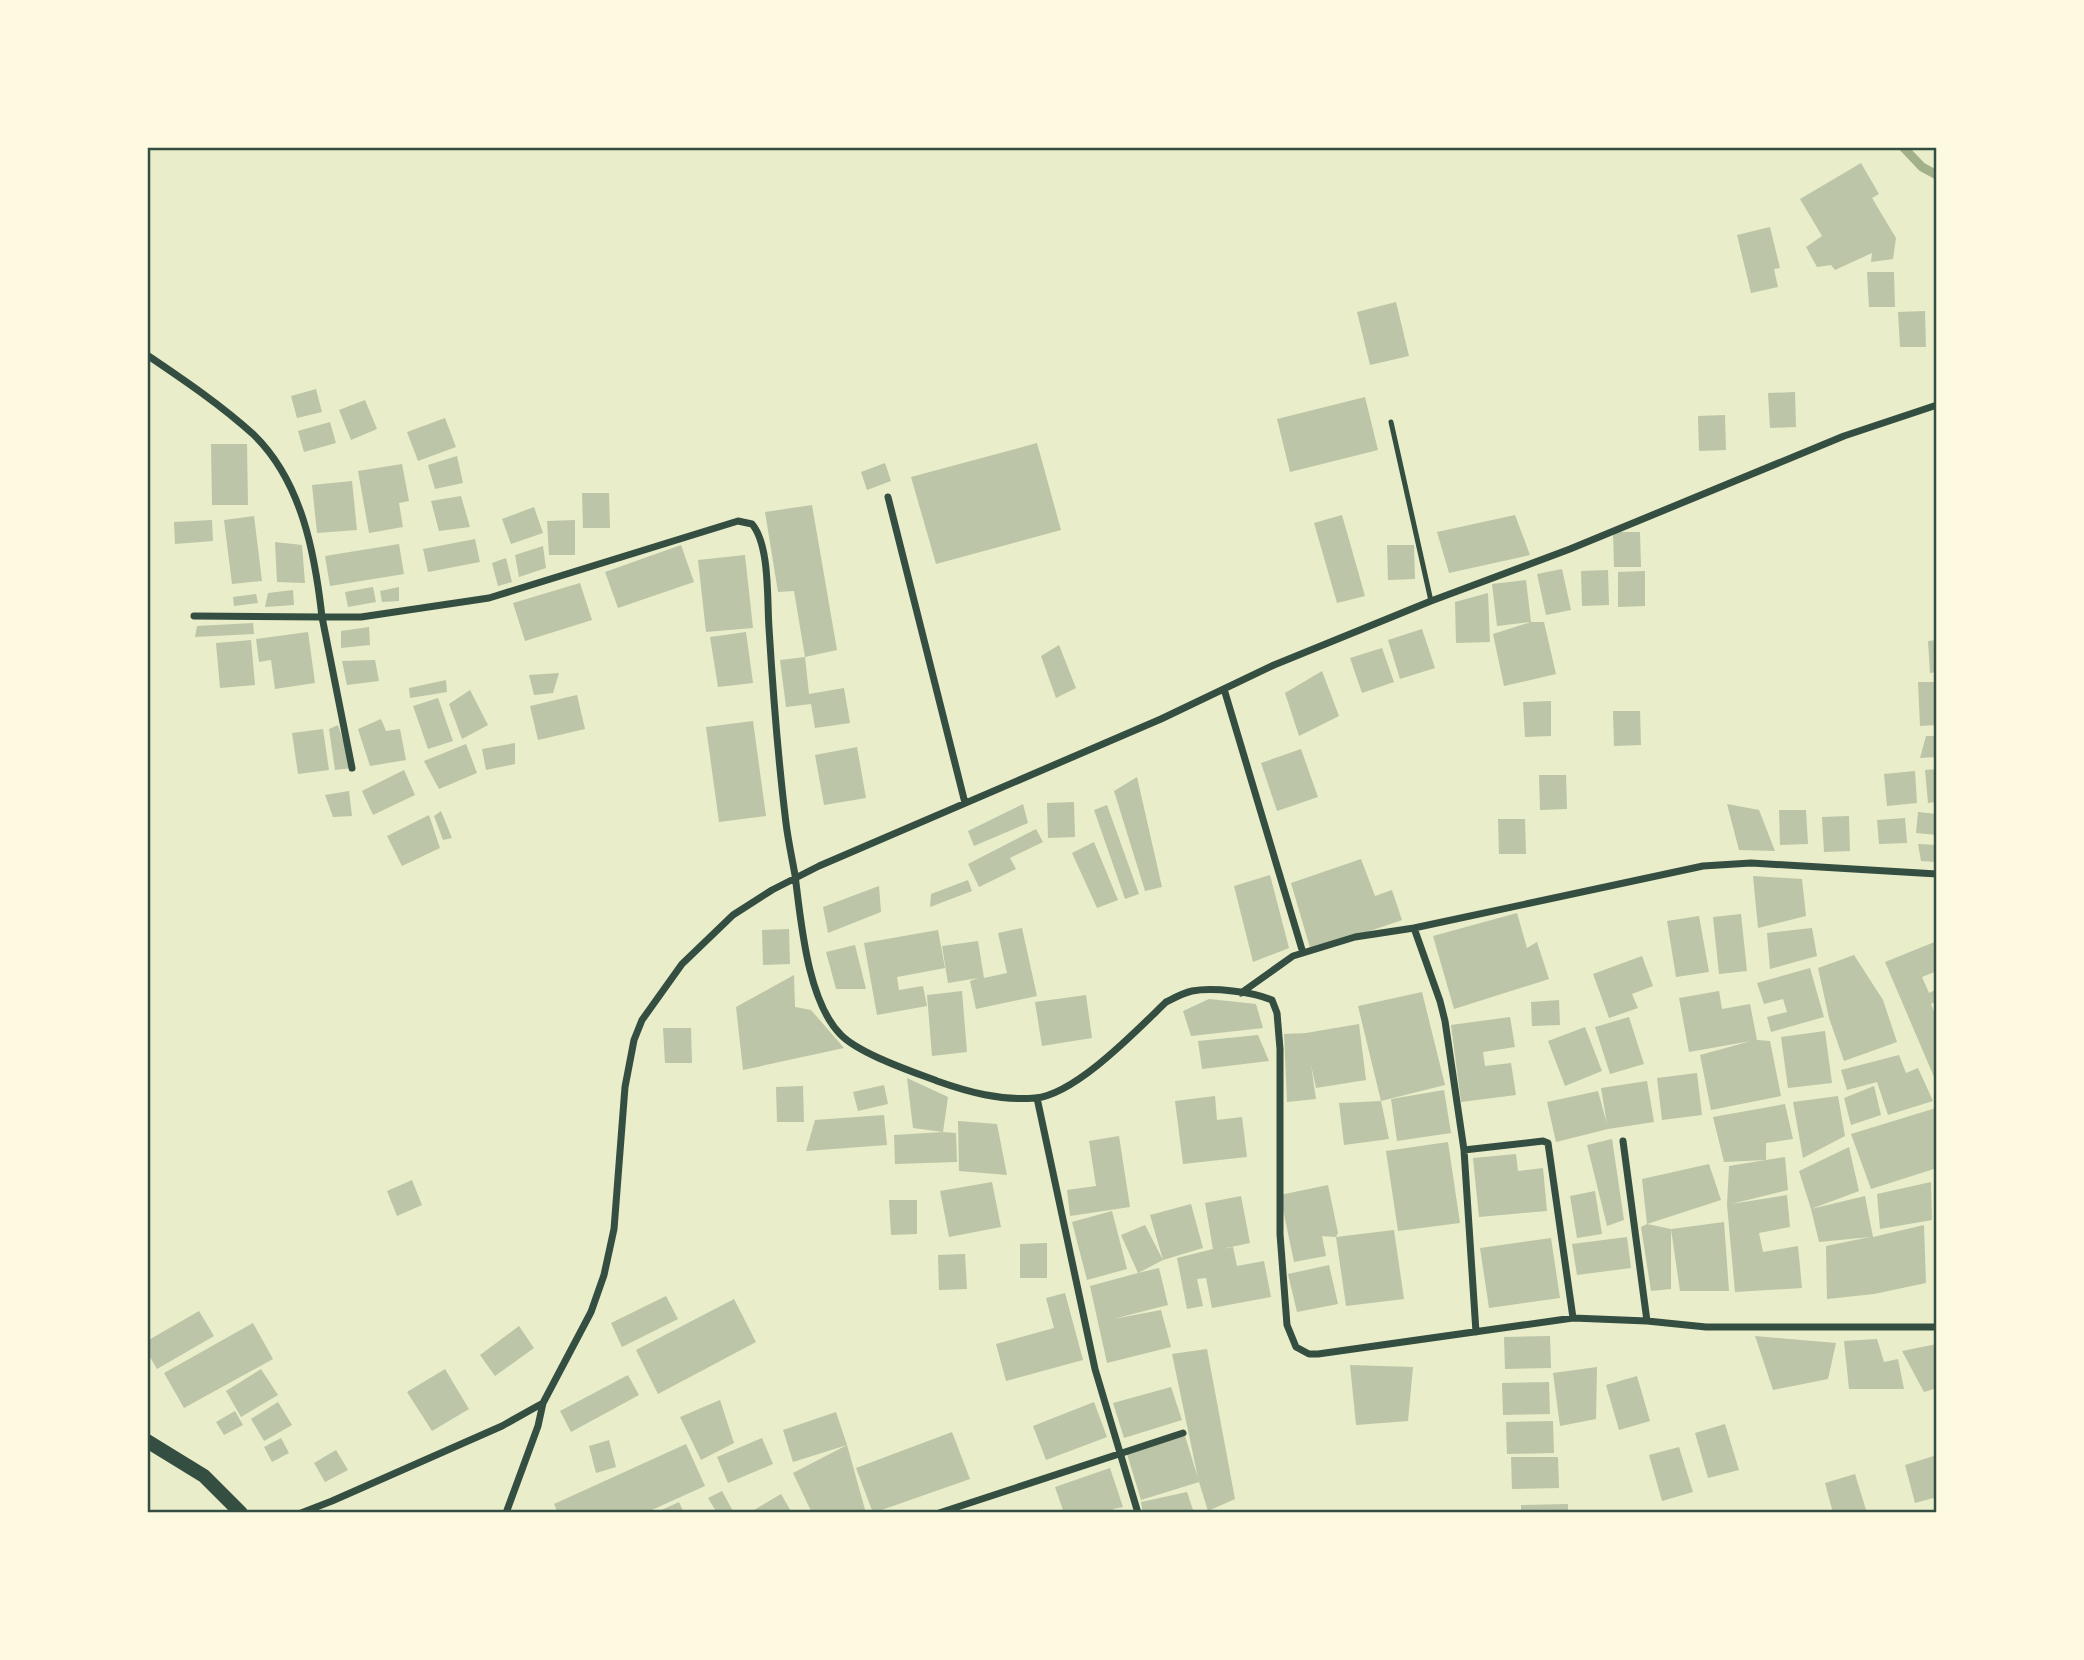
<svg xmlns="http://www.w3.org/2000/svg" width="2084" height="1660" font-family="Manrope,sans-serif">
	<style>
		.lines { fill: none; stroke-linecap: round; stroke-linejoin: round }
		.stream { stroke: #a3b18a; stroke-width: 9 }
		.building { fill: #bcc5a7 }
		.service { stroke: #344e41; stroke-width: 5 }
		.minor { stroke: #344e41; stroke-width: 7 }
		.secondary { stroke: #344e41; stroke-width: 14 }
		.neatline { fill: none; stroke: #344e41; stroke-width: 2.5 }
	</style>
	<rect width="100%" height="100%" fill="#e9edc9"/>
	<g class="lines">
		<path class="stream" d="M1903,147L1922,167L1937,175"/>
	</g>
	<path class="building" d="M1861,163L1879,194L1872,198L1896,238L1893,259L1871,262L1872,253L1835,270L1831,265L1817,267L1806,247L1822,236L1800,199Z
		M1770,227L1780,268L1774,269L1778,287L1751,293L1737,235Z
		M1867,272H1894L1895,307H1869Z
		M1396,302L1409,356L1370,365L1357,312Z
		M1925,311L1926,347H1900L1898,312Z
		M316,389L322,412L297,418L291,396Z
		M1795,392L1796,427L1770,428L1768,393Z
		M1365,397L1378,450L1290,472L1277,419Z
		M365,400L377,429L351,440L339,410Z
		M1725,415L1726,450L1699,451L1698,416Z
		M445,418L456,447L418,461L407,432Z
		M330,422L336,443L304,452L298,431Z
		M1037,443L1061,530L936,564L911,477Z
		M211,444H247L248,505H212Z
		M457,456L463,483L435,489L428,465Z
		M885,463L891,481L867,490L861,472Z
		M402,464L409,501L399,503L403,527L369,533L358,471Z
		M352,481L357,530L317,533L312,485Z
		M582,493H609L610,528H583Z
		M461,496L470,527L439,531L431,501Z
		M812,505L837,650L805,657L809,694L844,688L850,723L815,728L811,704L786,707L780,660L805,657L794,591L778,592L765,512Z
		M534,507L543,533L511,544L502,519Z
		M1342,515L1365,596L1337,603L1314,523Z
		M1515,515L1530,555L1449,573L1437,532Z
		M254,516L262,581L232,584L224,520Z
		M212,520L213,541L175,544L174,522Z
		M575,520V555H549L547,521Z
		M1613,532H1640L1641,567H1614Z
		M475,539L480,562L428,572L423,549Z
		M275,542L302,545L305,583L277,582Z
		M399,544L404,574L330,586L325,556Z
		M681,545L694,582L618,608L605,572Z
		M1387,545H1414L1415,579L1388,580Z
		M543,546L546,568L519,577L515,555Z
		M745,555L753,628L706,632L698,560Z
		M506,558L512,582L498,586L492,563Z
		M1562,569L1571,610L1546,615L1537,574Z
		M1608,570L1609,605L1582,606L1581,571Z
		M1645,571V606L1618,607V572Z
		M1526,580L1531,622L1497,626L1492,584Z
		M580,583L592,620L525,641L513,603Z
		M373,587L376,602L348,607L345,592Z
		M399,587V601L382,602L380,591Z
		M293,590L294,605L265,607L268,593Z
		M1488,593L1490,642L1456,643L1455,602Z
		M256,594L258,603L234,606L233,597Z
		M1531,622H1544L1556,674L1504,686L1493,634Z
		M253,623L254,634L195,637L197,626Z
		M369,627L370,645L341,648V631Z
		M1422,629L1435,668L1400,679L1388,640Z
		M308,632L315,683L275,689L271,660L259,662L256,639Z
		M746,632L753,683L718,687L710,637Z
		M251,640L255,685L220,688L216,643Z
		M1937,640V672L1930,673L1928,641Z
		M1059,645L1076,688L1056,698L1041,656Z
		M1382,648L1394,682L1362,693L1350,658Z
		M375,660L379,681L347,685L342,661Z
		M1322,671L1339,716L1299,736L1285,693Z
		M559,673L553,693L534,695L529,675Z
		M446,680L447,692L410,698L409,688Z
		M1918,682H1937V725L1920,726Z
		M470,690L488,725L462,739L449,704Z
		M577,695L585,729L538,740L530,706Z
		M438,698L453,741L428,749L413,706Z
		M1551,701V736L1525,737L1523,702Z
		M1613,711H1640L1641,745L1614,746Z
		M381,719L386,731L400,729L406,760L370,766L358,729Z
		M753,721L766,816L719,822L706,727Z
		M338,725L352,768L335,770L329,729Z
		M323,729L329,770L298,774L292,733Z
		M1926,736H1937V757L1920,758Z
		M515,743V764L486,770L482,749Z
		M466,744L477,773L439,789L424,761Z
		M857,747L866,798L824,805L815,755Z
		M1301,749L1318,797L1277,811L1261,763Z
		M1937,769V802L1928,803L1925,770Z
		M404,770L415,795L373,815L362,791Z
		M1915,771L1917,803L1887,806L1884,774Z
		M1539,775H1566L1567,809L1540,810Z
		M1137,777L1162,887L1145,891L1114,791Z
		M349,791L352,816L333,817L325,795Z
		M1074,802L1075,837L1048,838L1047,803Z
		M1023,804L1028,823L974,846L968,831Z
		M1727,804L1759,810L1775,851L1739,850Z
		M1107,805L1139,894L1125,899L1094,810Z
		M1779,810H1806L1808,844L1780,845Z
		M441,811L452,838L443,840L434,816Z
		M1918,812L1937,814V835L1916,833Z
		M429,815L440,848L402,866L387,836Z
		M1849,816L1850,851L1824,852L1822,817Z
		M1905,818L1907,843L1879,844L1877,820Z
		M1498,819H1525L1526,854H1499Z
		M1036,829L1043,842L1010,858L1016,869L979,887L968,864Z
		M1094,842L1118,900L1097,908L1072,853Z
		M1918,844L1937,845V862L1921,861Z
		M1361,859L1375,896L1392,890L1402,920L1311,951L1291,883Z
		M1270,875L1289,948L1253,962L1234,886Z
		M1753,876L1802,879L1806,916L1758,928Z
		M968,880L972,891L930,907L931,894Z
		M879,886L881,912L828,933L823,907Z
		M1517,913L1527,948L1537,942L1549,979L1454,1009L1433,936Z
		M1741,914L1747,971L1719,974L1713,917Z
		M1699,916L1709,972L1676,977L1667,921Z
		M1022,928L1037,996L976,1009L970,981L978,978L948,983L942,946L978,941L984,978L1007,973L998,933Z
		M1812,928L1817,956L1770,969L1767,933Z
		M789,929L790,964L763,965L762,930Z
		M938,930L945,968L897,977L899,990L923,986L927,1006L877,1015L864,943Z
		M1937,941V971L1922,977L1929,993L1937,989V1001L1931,1004L1937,1019V1076L1934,1077L1885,962Z
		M855,945L866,989H836L826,952Z
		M1854,955L1883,1000L1897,1042L1844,1061L1829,1018L1818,968Z
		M1642,956L1653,986L1632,994L1638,1008L1609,1018L1593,974Z
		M1810,968L1824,1017L1771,1032L1767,1017L1787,1012L1783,999L1764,1004L1757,983Z
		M794,975L795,1007L811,1010L844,1048L743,1070L736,1007Z
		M962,991L967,1052L932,1056L927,995Z
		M1719,991L1722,1009L1750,1004L1757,1040L1770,1041L1781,1096L1711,1110L1700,1055L1751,1041L1689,1052L1679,998Z
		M1422,992L1445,1085L1381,1101L1358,1006Z
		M1086,995L1092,1038L1042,1046L1035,1002Z
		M1209,999L1256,1004L1263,1028L1191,1036L1183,1011Z
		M1559,1000L1560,1025L1532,1026L1531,1002Z
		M1510,1017L1515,1047L1483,1052L1485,1066L1511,1063L1516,1095L1461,1102L1451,1025Z
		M1629,1017L1644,1064L1610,1074L1595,1027Z
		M1359,1024L1366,1080L1316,1088L1311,1065L1316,1099L1287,1102L1284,1034L1306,1033Z
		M1585,1027L1602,1071L1565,1086L1548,1041Z
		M663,1028H691L692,1063H665Z
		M1825,1031L1832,1083L1788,1088L1781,1037Z
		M1258,1035L1269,1061L1202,1069L1198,1041Z
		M1899,1055L1906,1073L1918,1068L1933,1101L1888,1115L1877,1082L1847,1090L1841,1070Z
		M1697,1073L1702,1115L1662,1120L1657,1078Z
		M907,1078L948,1097L943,1132L913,1128Z
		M1647,1081L1654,1122L1608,1129L1556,1142L1547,1102L1598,1091L1607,1124L1601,1088Z
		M884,1085L888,1104L858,1111L853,1092Z
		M803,1086L804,1122H777L776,1087Z
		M1874,1086L1881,1115L1851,1125L1844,1098Z
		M1444,1090L1451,1133L1397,1141L1391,1099Z
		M1215,1096L1217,1120L1242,1117L1247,1157L1183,1164L1175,1101Z
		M1838,1096L1845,1136L1803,1158L1793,1102Z
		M1381,1101L1389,1139L1344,1145L1339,1103Z
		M1785,1104L1793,1139L1766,1143V1160L1785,1157L1788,1190L1731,1204L1787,1195L1790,1227L1759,1233L1763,1252L1798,1246L1802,1288L1735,1292L1727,1205L1729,1166L1766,1160L1724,1162L1713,1117Z
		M1936,1108L1937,1168L1871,1189L1851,1134Z
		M884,1115L887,1145L806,1151L815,1120Z
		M958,1121L997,1124L1007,1175L959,1171Z
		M943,1132L956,1133L957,1162L895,1164L894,1135Z
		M1119,1136L1130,1207L1070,1216L1067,1190L1096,1186L1089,1141Z
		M1612,1139L1624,1220L1607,1226L1587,1145Z
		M1448,1142L1460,1223L1398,1231L1386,1151Z
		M1849,1147L1859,1191L1811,1209L1799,1171Z
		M1516,1154L1518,1171L1543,1168L1547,1211L1479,1217L1473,1158Z
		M1709,1164L1721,1200L1647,1224L1642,1179Z
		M412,1180L422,1205L397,1216L387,1191Z
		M992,1182L1001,1227L949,1237L940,1191Z
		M1931,1182L1932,1220L1880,1229L1877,1194Z
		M1328,1185L1338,1233L1336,1237L1322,1236L1326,1256L1294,1262L1280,1195Z
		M1595,1191L1602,1234L1577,1238L1570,1196Z
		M1241,1196L1250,1243L1221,1249L1233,1247L1237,1266L1264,1261L1271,1297L1212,1308L1206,1278L1197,1279L1203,1306L1187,1309L1177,1258L1213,1249L1205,1203Z
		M1865,1196L1873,1237L1924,1225L1926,1283L1874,1294L1827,1299L1826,1246L1870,1237L1819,1242L1811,1209Z
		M889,1200H917V1234L891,1235Z
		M1191,1204L1203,1248L1163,1260L1138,1273L1159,1268L1168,1305L1113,1319L1161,1310L1171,1347L1107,1363L1090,1286L1138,1273L1121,1235L1145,1225L1163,1260L1150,1215Z
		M1112,1211L1127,1269L1087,1280L1072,1222Z
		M1724,1222L1729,1291H1680L1671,1229V1289L1651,1291L1641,1227L1647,1224L1671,1229Z
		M1394,1230L1404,1299L1346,1306L1336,1237Z
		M1627,1237L1631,1268L1577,1275L1572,1244Z
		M1551,1238L1560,1298L1489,1308L1480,1248Z
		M1047,1243V1278H1020V1244Z
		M965,1254L967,1289L939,1290L938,1255Z
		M1329,1265L1338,1304L1297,1312L1288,1274Z
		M1065,1293L1083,1360L1006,1381L996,1344L1054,1328L1046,1298Z
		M666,1296L678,1319L622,1347L611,1323Z
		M734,1299L756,1342L658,1394L636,1350Z
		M199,1311L214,1336L157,1369L147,1352V1341Z
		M253,1323L273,1359L184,1408L164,1373Z
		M519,1326L534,1348L495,1376L480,1355Z
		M1550,1336L1551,1368L1505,1369L1504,1337Z
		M1755,1336L1836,1343L1828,1379L1773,1390Z
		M1877,1339L1884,1362L1898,1359L1904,1389H1849L1844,1341Z
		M1937,1344V1388L1924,1392L1902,1351Z
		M1207,1349L1235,1499L1208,1511L1199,1482L1141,1500L1127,1454L1185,1436L1198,1478L1172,1354Z
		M1350,1365L1413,1367L1408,1421L1356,1425Z
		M1597,1367L1596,1419L1560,1426L1553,1373Z
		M261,1369L278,1395L241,1417L226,1391Z
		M445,1369L469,1409L432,1431L407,1392Z
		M628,1375L639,1395L571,1432L560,1411Z
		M1637,1376L1650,1421L1619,1430L1606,1385Z
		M1549,1382L1550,1414L1503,1415L1502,1383Z
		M1171,1387L1182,1420L1124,1438L1113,1403Z
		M720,1400L734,1443L701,1460L680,1417Z
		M278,1402L292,1425L264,1441L251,1419Z
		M1094,1402L1107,1437L1046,1460L1033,1426Z
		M235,1411L243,1425L224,1435L216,1422Z
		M836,1412L847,1445L793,1462L783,1430Z
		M1553,1421L1554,1453L1507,1454L1506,1422Z
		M1725,1424L1739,1470L1708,1478L1695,1433Z
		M952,1432L970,1479L873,1513L856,1468Z
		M281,1438L289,1453L272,1462L264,1447Z
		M762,1438L773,1464L728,1483L717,1457Z
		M609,1440L616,1467L596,1473L589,1446Z
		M686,1444L705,1486L645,1513H558L554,1504Z
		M847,1445L866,1513H812L793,1473Z
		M1679,1447L1693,1492L1662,1501L1649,1455Z
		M336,1450L348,1470L325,1482L314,1463Z
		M1937,1455V1497L1915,1503L1905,1465Z
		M1511,1457H1558L1559,1488L1512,1489Z
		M1110,1468L1123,1507L1113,1509L1114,1513H1064L1055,1487Z
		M1855,1474L1867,1513H1833L1825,1483Z
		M722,1491L734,1513H717L708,1498Z
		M1187,1492L1194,1513H1143L1141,1502Z
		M781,1494L792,1513H749Z
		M679,1502L684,1513H655Z
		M1568,1504V1513H1521V1505Z"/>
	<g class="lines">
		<path class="service" d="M1391,422L1431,601"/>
		<path class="minor" d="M147,355C184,380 221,405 254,435C302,482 315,554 322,617H361L489,598L738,521L752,524C770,545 767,601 769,628C773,693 778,758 786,823C788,840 792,858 795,875C801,921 807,1001 841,1035C860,1054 911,1071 937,1081C968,1092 1001,1101 1035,1098C1075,1095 1137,1030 1166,1002C1174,998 1183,993 1192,991C1213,987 1253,992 1272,1000L1277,1013L1280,1049V1234L1287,1325L1296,1347L1309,1354H1318L1573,1318L1647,1321L1706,1327H1937
			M888,497L965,803
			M194,616L322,617L352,768
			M1224,689L1303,953
			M1414,928L1440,1001L1445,1021L1464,1150L1476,1332
			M1241,993L1293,956L1355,937L1414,928L1703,866L1751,863L1937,874
			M1037,1098L1095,1369L1138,1513
			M1623,1141L1647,1321
			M1464,1150L1543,1141L1548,1143L1573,1318
			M301,1513L332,1501L502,1426L543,1403
			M506,1513L538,1426L543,1403L591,1312L604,1275L614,1229L625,1087L634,1040L642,1020L682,964L733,915L772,890L819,866L1161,719L1274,665L1431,601L1570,549L1844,436L1937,405
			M939,1513L1183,1433"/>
		<path class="secondary" d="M147,1441L204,1476L241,1513"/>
	</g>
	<rect width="2084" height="1660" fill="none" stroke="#fefae0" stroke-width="298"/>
	<rect x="149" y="149" width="1786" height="1362" class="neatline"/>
</svg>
